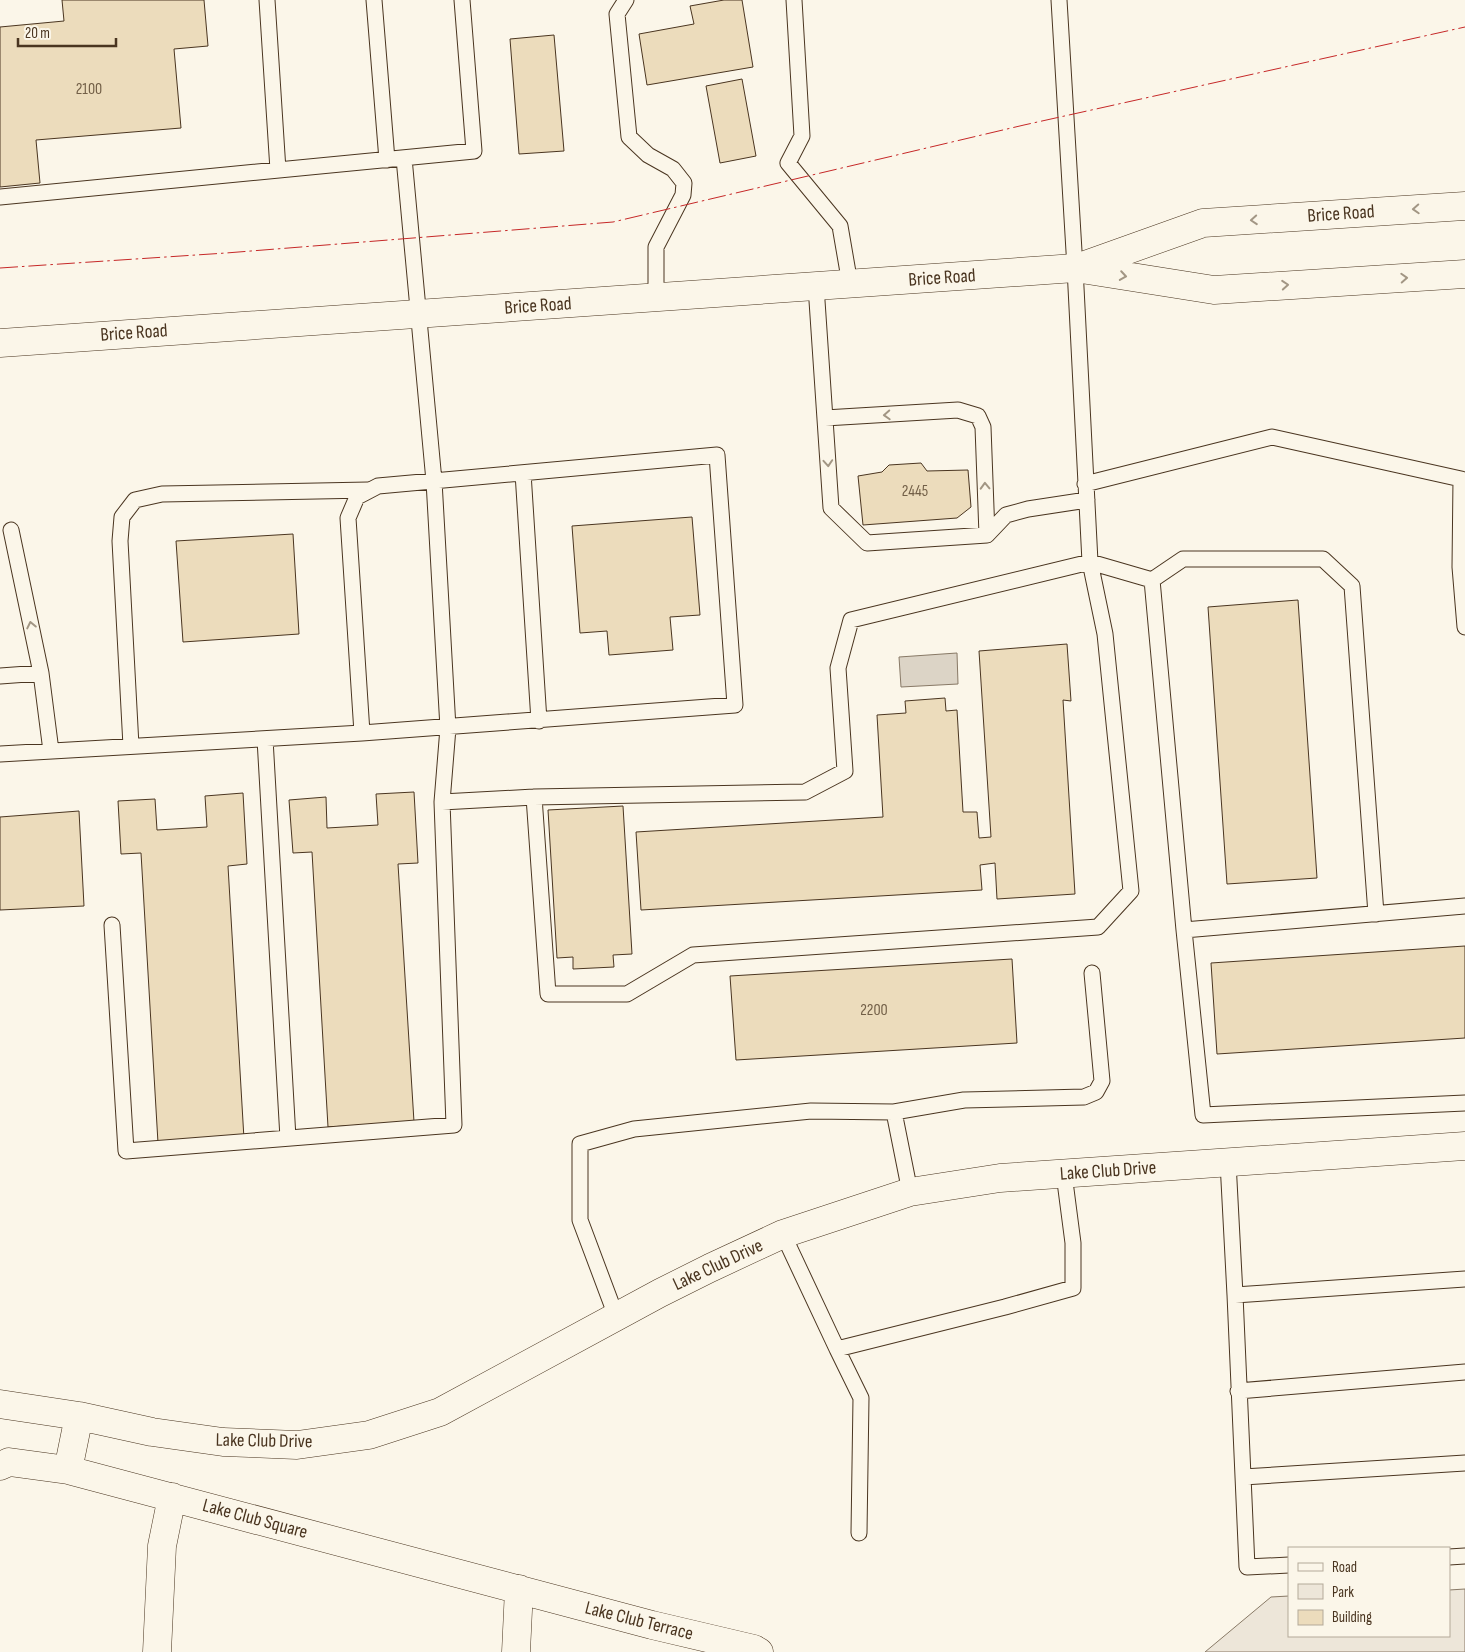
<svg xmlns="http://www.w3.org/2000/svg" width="1465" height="1652" font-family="'Sofia Sans Condensed',sans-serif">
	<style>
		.green { fill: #ede6d9; stroke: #887966 }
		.water { fill: #dcd4c6; stroke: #887966 }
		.building { fill: #ecdcbc; stroke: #4a3520 }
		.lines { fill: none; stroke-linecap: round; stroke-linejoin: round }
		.service-casing { stroke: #4a3520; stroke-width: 17 }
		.minor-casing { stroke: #4a3520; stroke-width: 29 }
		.primary-casing { stroke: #4a3520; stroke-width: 29 }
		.service { stroke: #fbf6e9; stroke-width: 15 }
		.minor { stroke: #fbf6e9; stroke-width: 28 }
		.primary { stroke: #fbf6e9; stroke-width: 28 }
		.power { stroke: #c62828; stroke-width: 1; stroke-dasharray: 18 4 2.5 4; stroke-linecap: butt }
		.oneway { stroke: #a29684 }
		.labels { text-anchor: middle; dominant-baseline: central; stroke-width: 4; stroke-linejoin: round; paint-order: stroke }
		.number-label { font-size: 16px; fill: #725f47 }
		.street-label { font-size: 19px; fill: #4a3520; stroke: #fbf6e9 }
	</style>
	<rect width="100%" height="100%" fill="#fbf6e9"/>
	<path class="green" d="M1465,1589V1652H1205L1271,1597L1289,1596V1636H1449V1590Z"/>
	<path class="water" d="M957,653L958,684L901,687L899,657Z"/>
	<path class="building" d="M62,0H204L208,46L174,49L181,128L36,140L40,183L0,187V27L64,21Z
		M724,0H742L753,67L647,85L639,34L694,24L690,6Z
		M554,35L564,151L519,154L510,39Z
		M742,79L756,156L720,163L706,86Z
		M921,463L927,471L968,470L971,507L957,518L863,525L858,476L882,472L889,465Z
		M692,517L700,615L670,617L673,650L609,655L607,631L580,633L572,526Z
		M293,534L299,634L183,642L176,541Z
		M1298,600L1317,878L1227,884L1208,607Z
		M1067,644L1071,701L1063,700L1075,894L997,899L995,863L980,865L982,890L641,910L636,832L883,817L877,715L906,713L905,701L945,698L946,711L957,710L963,812H977L979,838L991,837L979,651Z
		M414,792L418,863L398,864L414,1122L328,1127L312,852L293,853L289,800L326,797L327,828L378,825L376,794Z
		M243,793L247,864L228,866L244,1139L158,1143L141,853L121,854L118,801L155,799L157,830L207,827L205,796Z
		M623,806L632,954L613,955L614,967L573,969V957L557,958L548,810Z
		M79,811L84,906L0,910V817Z
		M1465,946V1038L1217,1054L1211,963Z
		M1012,959L1017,1043L736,1060L730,976Z"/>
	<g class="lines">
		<defs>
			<path id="service" d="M267,0L278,170
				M374,0L387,160
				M626,0L617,14L629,137L648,155L673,169L684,183L683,195L656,247V297
				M794,0L802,136L788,163L840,226L850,284
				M0,197L474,151L462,0
				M816,286L831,508L867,543L987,535L1006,515L1028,509L1087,500
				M825,418L958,410L978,416L983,427L987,535
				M523,473L539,721
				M1085,484L1272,437L1461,479L1460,567
				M11,530L41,673
				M1465,566L1460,567L1465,627
				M1152,580L1183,559H1323L1352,586L1376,914
				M0,676L41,673L51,751
				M265,739L288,1138
				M131,746L120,541L122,517L135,500L162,494L368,490
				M0,754L362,733L735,705L717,455L378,486L357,497L348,518L362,733
				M534,797L548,994H627L693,955L1098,927L1131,891L1105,634L1090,562L1075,268L1059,0
				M442,802L534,797L805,792L845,771L838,668L851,620L1090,562L1152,580L1184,930L1465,906
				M112,925L126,1151L454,1125L442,802L448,728L434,481L404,158
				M1184,930L1203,1115L1465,1103
				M894,1112L964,1100L1084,1097L1096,1092L1102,1081L1092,973
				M1228,1162L1235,1295L1465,1279
				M783,1234L837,1349
				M1235,1295L1247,1567L1289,1565
				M616,1316L580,1220V1144L634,1129L811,1111L894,1112L910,1192
				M1238,1391L1465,1372
				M1243,1477L1465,1463
				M859,1533L861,1398L837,1349L1005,1307L1073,1288V1243L1064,1174
				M1449,1557L1465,1556"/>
			<path id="minor" d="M0,1404L79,1416L152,1432L223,1442L297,1445L369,1435L440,1412L660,1293L710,1268L783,1234L910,1192L1000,1178L1465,1146
				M0,1466L9,1462L68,1470L652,1625L754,1649L759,1652
				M68,1470L79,1416
				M157,1652L162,1546L172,1497
				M516,1652L519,1589"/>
			<path id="primary" d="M1077,268L1203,223L1465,206
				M0,343L1075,268L1214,290L1465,274"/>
		</defs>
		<use href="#service" class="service-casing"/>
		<use href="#minor" class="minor-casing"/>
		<use href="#primary" class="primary-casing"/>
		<use href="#service" class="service"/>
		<use href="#minor" class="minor"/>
		<use href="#primary" class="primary"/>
		<path class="power" d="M0,268L226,253L613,222L1024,125L1465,27"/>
	</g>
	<defs><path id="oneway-chevron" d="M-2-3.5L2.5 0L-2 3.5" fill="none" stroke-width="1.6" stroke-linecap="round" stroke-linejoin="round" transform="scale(1.25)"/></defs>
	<g class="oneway">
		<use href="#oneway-chevron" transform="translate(1416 209) rotate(177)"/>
		<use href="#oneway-chevron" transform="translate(1254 220) rotate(176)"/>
		<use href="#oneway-chevron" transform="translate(1123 276) rotate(9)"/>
		<use href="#oneway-chevron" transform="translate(1404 278) rotate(-3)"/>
		<use href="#oneway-chevron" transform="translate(1285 285) rotate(-4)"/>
		<use href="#oneway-chevron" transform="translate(887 415) rotate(177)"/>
		<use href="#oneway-chevron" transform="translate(828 463) rotate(86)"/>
		<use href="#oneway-chevron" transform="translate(985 486) rotate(-92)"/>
		<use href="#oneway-chevron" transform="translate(31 625) rotate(-102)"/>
	</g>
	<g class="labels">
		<g class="number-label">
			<text x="89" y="89">2100</text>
			<text x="915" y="491">2445</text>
			<text x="874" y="1010">2200</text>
		</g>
		<g class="street-label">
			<text transform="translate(1341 214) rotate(-4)">Brice Road</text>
			<text transform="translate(942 278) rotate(-4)">Brice Road</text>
			<text transform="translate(538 306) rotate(-4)">Brice Road</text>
			<text transform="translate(134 333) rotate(-4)">Brice Road</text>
			<text transform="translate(1108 1171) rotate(-4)">Lake Club Drive</text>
			<text transform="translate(718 1265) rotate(-25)">Lake Club Drive</text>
			<text transform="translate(264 1441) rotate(1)">Lake Club Drive</text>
			<text transform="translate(255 1519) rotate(15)">Lake Club Square</text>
			<text transform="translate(639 1621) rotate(14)">Lake Club Terrace</text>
		</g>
	</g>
	<rect x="1288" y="1547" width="162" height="90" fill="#fbf6e9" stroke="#b4a999"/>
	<rect x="1298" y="1563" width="25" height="8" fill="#fbf6e9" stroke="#b4a999"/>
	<text x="1332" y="1572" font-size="15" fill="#4a3520">Road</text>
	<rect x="1298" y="1584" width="25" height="15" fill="#ede6d9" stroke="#b4a999"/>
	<text x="1332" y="1597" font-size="15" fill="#4a3520">Park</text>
	<rect x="1298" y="1610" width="25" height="15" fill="#ecdcbc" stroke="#b4a999"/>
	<text x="1332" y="1622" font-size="15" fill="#4a3520">Building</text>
	<path d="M18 38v8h98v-8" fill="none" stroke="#4a3520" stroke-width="2.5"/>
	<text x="25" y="38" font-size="15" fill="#4a3520" stroke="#fbf6e9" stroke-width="4" paint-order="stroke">20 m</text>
</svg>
